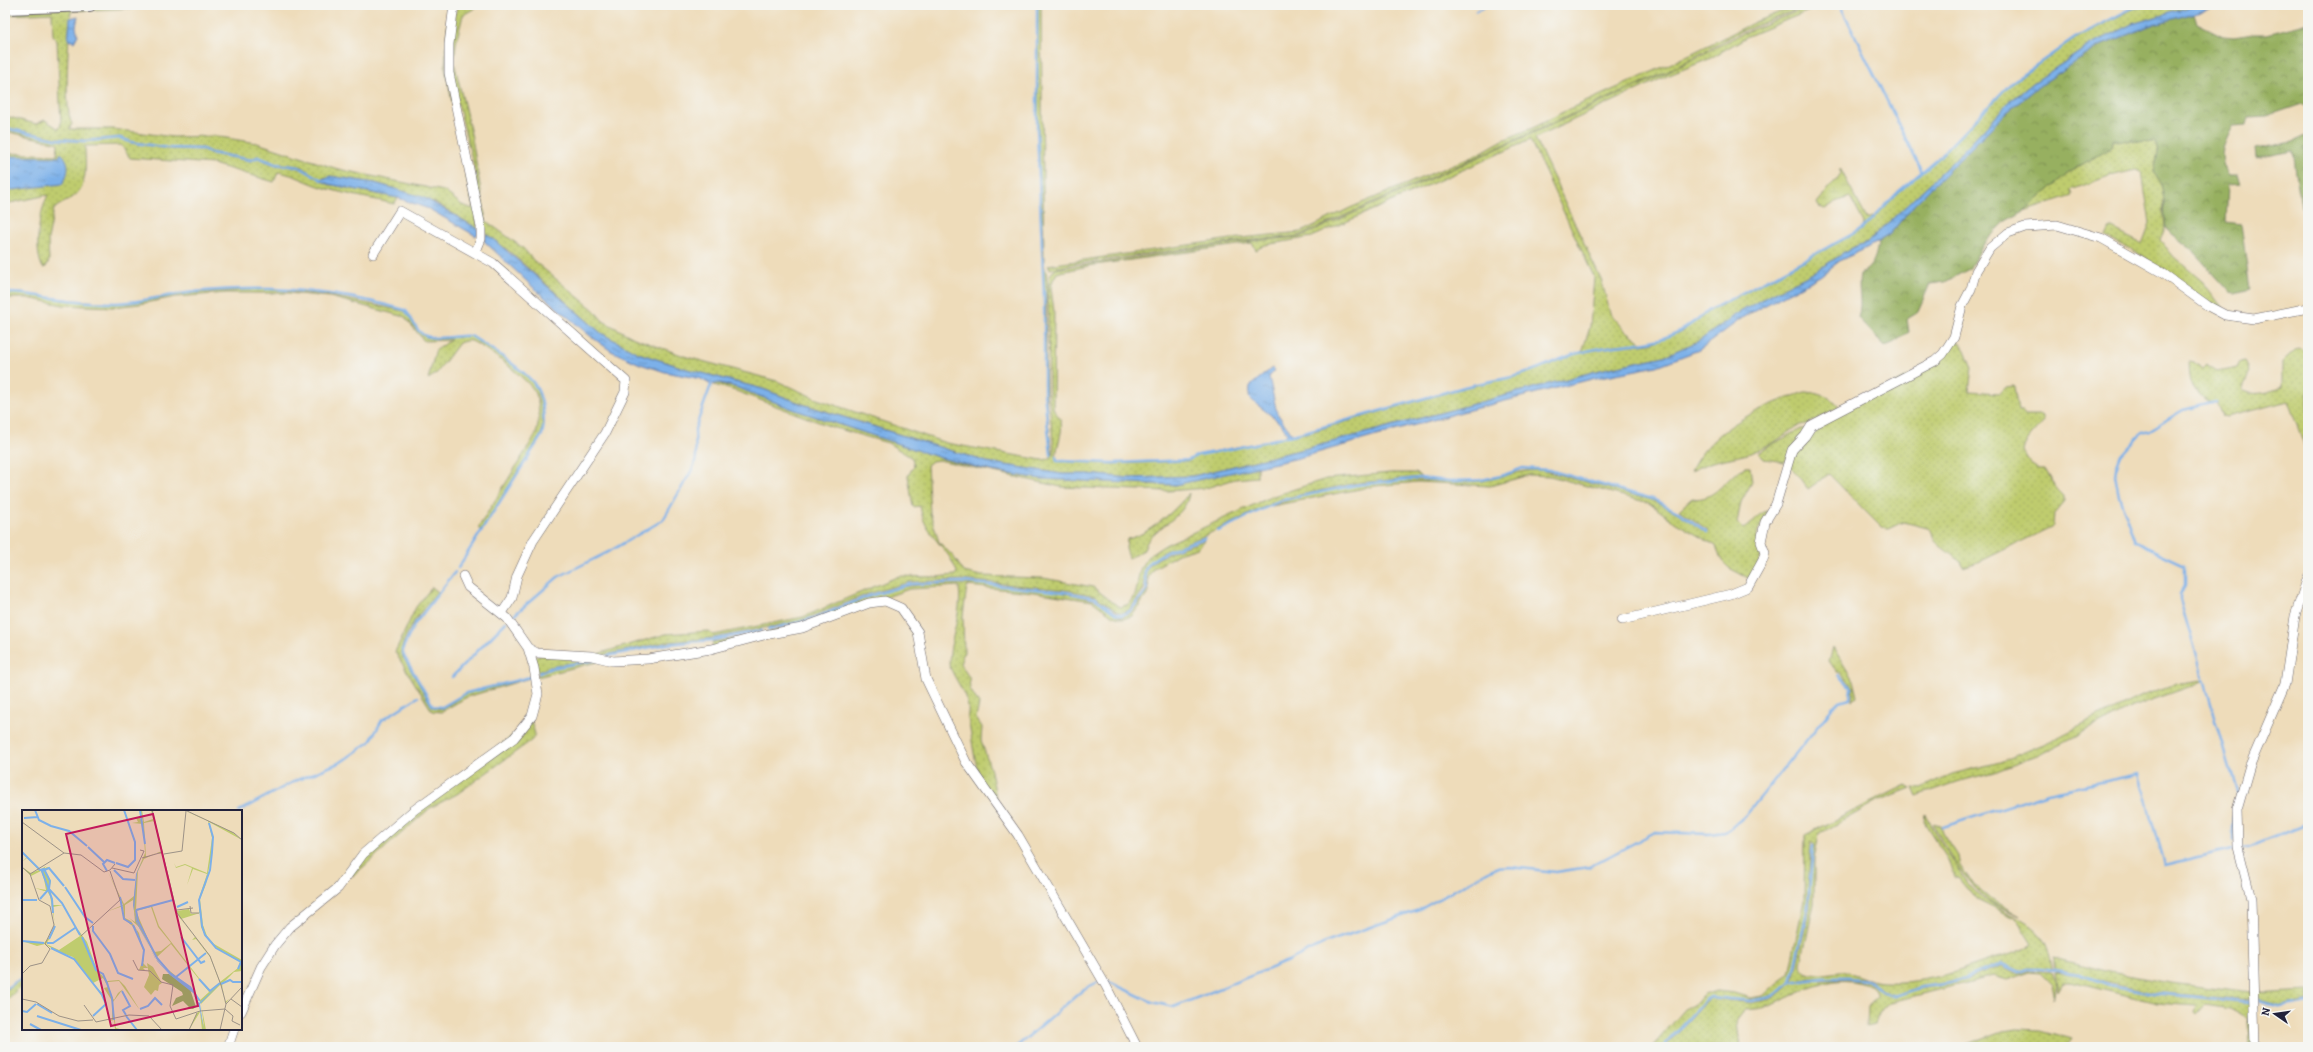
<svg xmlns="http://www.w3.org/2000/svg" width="2313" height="1052" font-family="Alegreya,serif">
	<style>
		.grass { fill: url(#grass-dots); stroke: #707754 }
		.forest { fill: url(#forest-crowns); stroke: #5c694e }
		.wetland { fill: url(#wetland-marsh); stroke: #707754 }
		.water { fill: url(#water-ripples); stroke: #4f6992 }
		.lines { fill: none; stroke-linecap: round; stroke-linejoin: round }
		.stream { stroke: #7cb0e9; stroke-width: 2.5 }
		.street-casing { stroke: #696367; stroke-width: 10 }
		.secondary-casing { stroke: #696367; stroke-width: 14 }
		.street { stroke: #fff; stroke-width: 9 }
		.secondary { stroke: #fff; stroke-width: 12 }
		.inset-river { fill: none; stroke: #7cb0e9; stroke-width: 2 }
		.inset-road { fill: none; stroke: #9c9287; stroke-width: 1 }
		.view { fill: #c2185b; fill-opacity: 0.15; stroke: #c2185b; stroke-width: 2 }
		.inset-edge { fill: none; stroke: #22223b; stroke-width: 2 }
	</style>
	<defs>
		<pattern id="grass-dots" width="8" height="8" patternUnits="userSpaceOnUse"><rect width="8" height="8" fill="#bfcc6e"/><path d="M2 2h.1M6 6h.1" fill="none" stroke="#a4af60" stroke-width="1.8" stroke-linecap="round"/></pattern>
		<pattern id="forest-crowns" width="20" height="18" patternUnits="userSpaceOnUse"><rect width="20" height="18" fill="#97b061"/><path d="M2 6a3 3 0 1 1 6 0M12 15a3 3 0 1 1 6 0" fill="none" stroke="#7b8f51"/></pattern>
		<pattern id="wetland-marsh" width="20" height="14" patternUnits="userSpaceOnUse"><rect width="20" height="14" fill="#bfcc6e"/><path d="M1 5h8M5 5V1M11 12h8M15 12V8" fill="none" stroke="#a4af60"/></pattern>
		<pattern id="water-ripples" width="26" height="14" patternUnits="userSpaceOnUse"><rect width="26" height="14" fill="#7cb0e9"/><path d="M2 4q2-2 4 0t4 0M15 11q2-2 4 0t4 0" fill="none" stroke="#658fbe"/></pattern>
	</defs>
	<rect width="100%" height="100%" fill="#f6f6f2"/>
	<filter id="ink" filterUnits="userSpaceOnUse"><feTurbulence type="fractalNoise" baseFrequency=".025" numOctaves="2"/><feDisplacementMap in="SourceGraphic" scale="8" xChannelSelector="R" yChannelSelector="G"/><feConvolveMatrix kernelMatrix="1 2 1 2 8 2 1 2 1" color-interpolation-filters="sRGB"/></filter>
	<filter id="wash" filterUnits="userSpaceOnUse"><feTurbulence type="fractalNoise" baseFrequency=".012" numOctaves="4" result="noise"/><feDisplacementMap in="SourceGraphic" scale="16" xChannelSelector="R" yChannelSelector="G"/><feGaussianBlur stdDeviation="0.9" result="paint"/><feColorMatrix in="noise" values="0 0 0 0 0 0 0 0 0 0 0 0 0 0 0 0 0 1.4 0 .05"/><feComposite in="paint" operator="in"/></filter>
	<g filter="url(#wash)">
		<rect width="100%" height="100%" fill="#eedcba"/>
		<path class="grass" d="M134,5H196L71,11C69,31 63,109 72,124L69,129H113L173,137L214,136L257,143L338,169L444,191L462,205L473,209L445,67L449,5H451L446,68L477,218L478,234V229L436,203L393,188L375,183L330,176L321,179L300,166L276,163L257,156L251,159L211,152L203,148H169L131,141L120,137L85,140L57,138L5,127V116L36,124L45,120L59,129L61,124L57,41L53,35L52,13L5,15V11Z
			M457,5H475V8L463,15L456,43L454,62L472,138L486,221L523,248L534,261L594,310L603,321L634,338L687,357L777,381L817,399L946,443L1042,460L1049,459L1052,455L1045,394V298L1038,130V5H1041L1044,265C1050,279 1046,296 1046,311C1047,359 1043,409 1053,455L1054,451L1049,401L1048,294L1050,275L1055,269L1243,242L1300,237L1667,73L1741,34L1813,5H1823L1748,36L1709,59L1667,76L1535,138L1602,282L1610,313L1624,329L1643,343L1613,345L1582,352L1590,327L1594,277L1530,140L1312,237L1265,245L1256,250L1252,243L1088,266L1057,273L1053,280L1051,288L1054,311L1053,407C1054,413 1060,416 1061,421C1064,434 1054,450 1057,461L1112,464L1188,461L1198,455L1314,431L1463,388L1522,375L1579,353L1613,347L1651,343L1683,331L1706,313L1863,229L1899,192L1937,159L2012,83L2076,38L2133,9L2144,5H2196L2132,24L2090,45L2033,83L2008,103L1950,164L1868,242L1852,248L1811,274L1769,295L1735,315L1699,341L1664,356L1600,370L1324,444L1193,476L1130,478L1088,474H1062L987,462L806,405L763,389L687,369L638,353L601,333L509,251L486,234L473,163L454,88L450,45Z
			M1798,5H1809L1740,32L1667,72L1299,236L1243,241L1074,264L1050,269L1048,265L1231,239L1301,232L1350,208L1480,153L1503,140L1537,126L1561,113L1674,62L1757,21Z
			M5,129L57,140L85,142L120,138L131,143L168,149L203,150L211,154L251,161L258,158L275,165L299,168L328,184L398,198L394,204C371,198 347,195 325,188C307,183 297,175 278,172L274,182L213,164L130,158L121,145L85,146C85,163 89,186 73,197C67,202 59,204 54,209L48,240L49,261L46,267L43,268C33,250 39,213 48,195L5,204V153L57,155L58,143L5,131Z
			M2114,140L2155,142L2158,152L2154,171C2166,189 2163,196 2164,216C2165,228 2166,229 2160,240L2174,257L2203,282L2227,314L2216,308L2145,257L2106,237L2110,228L2142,244L2150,223L2142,173L2136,170L2109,176L2071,190L2073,195L2024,211L2071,171L2110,148Z
			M263,289L326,295L404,311C411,317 413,325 419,332C430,345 455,335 471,336C489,348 517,366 531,381C542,393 545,420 541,435L481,530L478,528L536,434C539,422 540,406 536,394C531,381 483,345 471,341C467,340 462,342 459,343L436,374L428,379L436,349L451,340L424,341L405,317L330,297L288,293H227L175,297L139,304L113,307L63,305L28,298H5V294L23,293L51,298L114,303H130L177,294Z
			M1955,337L1965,350L1972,368L1969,391L2000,393L2006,387L2014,386L2018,411H2022L2025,415H2041L2044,419C2038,431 2026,437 2023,451C2029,461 2032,470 2045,469L2057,489L2064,496V501L2054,513L2053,526L1981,561L1963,567L1961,561C1957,559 1938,545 1935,541C1933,538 1932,532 1931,529L1904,522L1889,529L1882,528L1829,474L1808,489L1789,464L1809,430L1935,362Z
			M2308,338V455L2288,401L2227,417L2222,416L2216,402L2212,404C2191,391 2190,386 2189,361L2194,362L2202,369L2206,365L2217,372L2237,368L2240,362L2245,361C2253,373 2246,379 2242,390C2255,397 2269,392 2282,387V362L2295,350L2300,349L2305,353Z
			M715,383L738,388L795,410L941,458L992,471L1041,479L1175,485L1257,466V477L1235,479L1206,488L1168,491L1084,488L1061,487L939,460L932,461L927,465L930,513L939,542L953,556L964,572L981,576L1043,578L1093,587L1119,607C1142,604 1134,581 1142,565C1147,556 1156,551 1165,545L1273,496L1326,479L1390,473H1416L1421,477L1356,483L1281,499L1204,536L1163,552L1144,568V589L1129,610L1122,613L1116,611L1095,596L1066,590L962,580L910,582L868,594L800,621L712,638L667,642L599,656L594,655L666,634L708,631L713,635L803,617L899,576L936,577L955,575L957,572C954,566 951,558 946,552C934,537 923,527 920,506L913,507L908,476L914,465L912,458L888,443L832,427L736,391L714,385Z
			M1805,392C1815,392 1836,398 1839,407L1808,424L1800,425L1773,443L1748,454L1712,462L1691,471C1711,428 1762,406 1805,392Z
			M1801,429H1806L1785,462L1764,459L1758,452Z
			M1745,467H1750L1752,482L1741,502L1737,523L1743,529C1753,526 1756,513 1768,511L1757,533L1761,557L1750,579L1729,568L1722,561L1716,546L1676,523L1649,503L1550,476L1529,475L1490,486L1418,482L1375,486L1272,506C1305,492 1385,478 1421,480C1441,481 1459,483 1479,481C1500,479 1519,469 1541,470L1652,500L1678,513L1707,533L1708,530L1679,510L1692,498C1715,503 1727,475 1745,467Z
			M1189,493C1186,521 1149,526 1144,550L1129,558L1126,549L1127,539C1147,536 1177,509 1189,493Z
			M1205,540L1198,548L1178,554L1153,569L1148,578L1149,592L1132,616L1123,619L1113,616L1092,601L1034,592L967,586L963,616L964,652L960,664L969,677L970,689L979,704L976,718L982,727L981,740L991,771L997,802C992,795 983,787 980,779C974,760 972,738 968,719C967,715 969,711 968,707C965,691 955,680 949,665C949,639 963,613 959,586L909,589L810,624L713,647L712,642C742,638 773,633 802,624C834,614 878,589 910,586C961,581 1045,585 1094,600C1105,603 1111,614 1122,617L1132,612L1148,590C1148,584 1144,575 1147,569C1154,555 1191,545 1205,540Z
			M432,587L438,592C424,608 404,630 401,653L432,707L442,709L467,693L533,677L467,697L441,712L432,711L395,652L416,607Z
			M1833,647L1853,680L1857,697L1852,700L1853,687L1841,673L1837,672L1829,661Z
			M537,655L595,659L549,667L537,672L534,658Z
			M598,660L600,661L537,677V675L551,669Z
			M2202,680L2203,682L2132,707L2037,756L1994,772L1957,782L1917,796L1913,787L1921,788L1952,774L2000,762L2046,743L2141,696L2175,684Z
			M531,721L535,734L532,740L457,794L430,808L353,876L352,873L364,855Z
			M1906,785L1911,788L1878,801L1819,834L1814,859V903L1801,964C1803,981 1830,972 1841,972C1856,972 1869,982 1883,982C1925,984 1951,973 1990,960C2004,956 2020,953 2032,944L2016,919L1977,900L1958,877L1954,878L1948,860L1924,822L1925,814C1932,829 1941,842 1950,856C1958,867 1963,879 1973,889C2005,923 2047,913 2052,969L2031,967L2019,971L2002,963L1951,982L1923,986L1894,995L1882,991L1869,979L1848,977L1812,978L1793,982L1810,907L1811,857L1815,844L1811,841L1807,907L1791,983C1775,999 1754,1001 1732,999C1722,998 1714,995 1705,999L1662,1047H1652L1686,1008L1693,1005L1695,1002L1704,995L1717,991L1734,993L1750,998L1763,996L1777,983L1789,974L1804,900L1805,835Z
			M1932,824L1941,826L1943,833L1958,856L1960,865L1973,883L1992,900L2020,916L1991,903L1975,888L1959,868Z
			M2054,958L2105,971L2170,983L2252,993V1000L2153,992L2086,977L2079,973L2054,969Z
			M2002,966L2018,974L2031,970L2051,972L2055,983L2054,998L2051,984L2040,973L2030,972L2007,980L1994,976L1891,1002C1882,1006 1877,1016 1875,1025L1867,1027L1868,1007L1876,996C1876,990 1871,985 1865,984C1829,972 1801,994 1769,1006C1762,1009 1753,1009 1745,1010L1737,1020L1740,1047H1665L1706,1001L1712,998L1751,1003L1771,999L1792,984L1805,981L1848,979L1868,982L1881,993L1895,997L1913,990L1952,984Z
			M2054,972L2079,975L2112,986L2153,994L2252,1003V1047H2249L2248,1019L2230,1009L2205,1005L2196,1015L2194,1013L2196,1006L2157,1003L2071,982H2062L2057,990Z
			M23,978V984L5,1002V991Z
			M2308,990V1000L2281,1006L2256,999V993Z
			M2017,1029L2040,1030L2072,1039L2066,1047L2041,1045L2030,1047H1959L2003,1031Z"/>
		<path class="forest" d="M2194,13L2197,23L2223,36L2234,37L2253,34H2267L2308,23V106L2302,104L2267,116L2249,117L2247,125L2233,126C2224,145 2216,156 2229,176H2238L2241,184L2228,185L2226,222L2241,224L2250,289L2235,293L2230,292L2191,249L2166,229C2163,208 2167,190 2154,171L2158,152L2155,142L2114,140L2110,148L2071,171L2024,211L2005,222L1985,242L1969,269L1945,282L1930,284L1917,313L1907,319L1909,332L1893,343L1885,346L1858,318C1863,301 1857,290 1860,274C1874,266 1876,257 1878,242L1889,235L1914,205L2006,113L2042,84L2100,46L2154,24Z
			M2308,135V147L2304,149L2308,178V207L2301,208L2293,151L2256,158L2255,149L2293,142Z"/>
		<path class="wetland" d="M1840,168L1867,219L1874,216L1863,228L1864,223L1850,197L1836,202L1825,209L1819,207L1817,203L1840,175Z"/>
		<path class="water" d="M2196,5H2225L2154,24L2100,46L2042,84L2006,113L1914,205L1889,235L1865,249L1841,260L1820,276L1745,316L1699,350L1657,366L1596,378L1454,414L1299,458L1175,485L1041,479L992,471L941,458L795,410L738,388L720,383L711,385L701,379L665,372L640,364L611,351L589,335L537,291L484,241L486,234L492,238L601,333L638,353L687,369L763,389L805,405L987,462L1062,474H1088L1130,478L1193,476L1324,444L1600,370L1664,356L1699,341L1735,315L1769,295L1811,274L1852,248L1868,242L1950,164L2008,103L2033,83L2090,45L2132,24Z
			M78,16L76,27L78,35L74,42L68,40L70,18Z
			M61,153C71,162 69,174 62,184L13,190L5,194V156L59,157Z
			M330,176L375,183L423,197L478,229V234L476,236L429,209L398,198L328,184L320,180Z
			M1272,368L1275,371L1269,377L1277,413L1292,434L1287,436C1285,421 1259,409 1249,397L1250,386Z"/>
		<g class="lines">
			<path class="stream" d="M1037,5V130L1044,299V394L1051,455
				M1840,5L1922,172
				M1476,11L1488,5
				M5,128L56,139L85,141L120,138L131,142L168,148L203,149L211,153L251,160L258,157L276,164L299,167L322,180
				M5,293C22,292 37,296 53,298C74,301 96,303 116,303C146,302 174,293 203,291C270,285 340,291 405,310C411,316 413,324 419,331C430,344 456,334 471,336C487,346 522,369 533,382C543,395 546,420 542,435L458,568
				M1056,456L1057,461H1064L1113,463L1188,460L1198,455C1289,440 1376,411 1464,387C1482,382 1502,380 1520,375C1540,369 1559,358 1579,353C1631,338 1661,353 1706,312L1862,229L1898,192L1937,159L2012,82L2075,38L2132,8L2143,5
				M1218,531L1282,500L1356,485L1420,478L1450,481L1480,480L1501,476L1523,468L1549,470L1653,499L1678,512L1707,532
				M455,572L414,625L402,650L405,658L433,706L442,707L466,693L530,677
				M512,617L558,577L610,551L663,520L693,468L696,458L695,429L711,385
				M768,630L815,618L869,596L910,584L962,582L1065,592L1095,598L1115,613L1122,615L1130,611L1147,590C1146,583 1143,574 1146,568C1153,553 1190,543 1205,538
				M607,656L667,644L712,640L761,631
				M539,673L551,668L594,660
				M452,677L506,622
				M2203,677L2180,600V595L2185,586V565L2146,547L2136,541L2119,496L2115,475L2116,468L2121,455L2142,432L2150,430L2183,410L2216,402
				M2204,680L2238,795
				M239,811L295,781L341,762L370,742L382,720L418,697
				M2233,817V840
				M1943,827L2048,793L2139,774L2164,865L2236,848
				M2242,847L2252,846L2308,824
				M1107,981L1152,1002L1174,1007L1288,961L1325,943L1419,910L1494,868L1511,867L1556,872L1589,867L1655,832L1709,834L1725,832L1731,828L1747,814L1834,706L1839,701L1850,698L1851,687L1839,675
				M1791,983L1808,907L1813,845
				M5,989L23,977
				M2258,1001L2281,1007L2308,1002
				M1016,1047L1084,989L1098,982
				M1663,1047L1705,1000L1712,997L1751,1001L1771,997L1791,983L1822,978H1848L1868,980L1881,992L1894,996L1923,987L1951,983L2002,964L2019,972L2031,968H2041L2079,974L2110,985L2153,993L2251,1002
				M2034,1047H2053"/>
		</g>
	</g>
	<g filter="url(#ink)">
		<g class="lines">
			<defs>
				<path id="street" d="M454,5L449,44V73L481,227V239L476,251
					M373,254L400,211L493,263L626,381L625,392L605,433L533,541L517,576L512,598L502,613
					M1622,620L1731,594L1748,587L1763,560L1765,553L1761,542L1765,522L1776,504L1792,450L1805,436L1812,425L1935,361L1943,354L1954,337L1962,306L1971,289L1976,271L1990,248L2008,233L2025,227L2057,225L2101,238L2161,272L2208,306L2225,315L2254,319L2308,308
					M528,648L537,653L592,656L613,661L648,659L711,649L764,635L802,628L869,603L885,601L901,608L918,632L926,679L966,762L1018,835L1106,986L1137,1047
					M241,1012L261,967L275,945L290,927L338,888L363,854L377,842L414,810L514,738L532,716L538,694L534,668L528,648L507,618L468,587L463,576
					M228,1047L234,1029
					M2255,1047L2251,899L2238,847L2237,810L2250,765L2285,684L2295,616L2308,577"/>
				<path id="secondary" d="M5,8L90,5"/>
			</defs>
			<use href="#street" class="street-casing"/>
			<use href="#secondary" class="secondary-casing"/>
			<use href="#street" class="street"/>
			<use href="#secondary" class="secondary"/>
		</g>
	</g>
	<g transform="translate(22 810)">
		<rect width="220" height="220" fill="#eedcba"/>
		<path d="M118,0H120L122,12L131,9L129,0H132L130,4L152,90L130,96L137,116L187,181L198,173L188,147L174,129L170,130L173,127L157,107L153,97L155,101L167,99L169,104L177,103V88L185,64L171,59L165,75L170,58L163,55L154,58L152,53L154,57L163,54L185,63L190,28L186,11L161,0L176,6L210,22L220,30L187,12L191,27L190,42L184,74L178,89L181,115L185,126L192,134L220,150V161L212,162L200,174L203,192L207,189L204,193H203L200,176L198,175L179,194L184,220H180L178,202L167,220L175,203L178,201L182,217L179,193L168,178L136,151L117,117L107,108L113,112L111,90L103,95V108L109,111L117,123L122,141V150L121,153L126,158H121L123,160H117L121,150V140L114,119L102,109L101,96L84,102L101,95L86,62L102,94L112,86L115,62L123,43L121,14L110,13L116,12L114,8L117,7L121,12ZM132,11L140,41L124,47L122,13ZM135,43L141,44L152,90L114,100L116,61L122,49ZM129,97L136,117L149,133L139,141L132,142L129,136L114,101ZM178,103L179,117L184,127L197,140L218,152L216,158L198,172L188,146L159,109ZM149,134L187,182L177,191L168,177L148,163L135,147ZM0,42L18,60L24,56L22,59L25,57L27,58L39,73L26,58L23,60L29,71L27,79L40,93L26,80L29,87L30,89L31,95H41L31,97L33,118L30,125L24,134L37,140L58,126L53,118L57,121L65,132L75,160L85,171L97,170L103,176L116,197L117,199L97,171L86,172L87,182L92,190L96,183L101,179L91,192V197L94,218L102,220H93L92,210L87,211L90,209V191L82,178L86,177L81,168L71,173L79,182L82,181L80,183L85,196L80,185L51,147L34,141L23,134L15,136L0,131L22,133L29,125L33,115L28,86L25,81L17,90L25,81H22L13,78L24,80L22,69L19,61L9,66L0,57L9,63L17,60L5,48L0,52L5,47ZM125,153L131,157L140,173L137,175L136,181L133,180L129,185L122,177L127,165Z" fill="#bfcc6e" fill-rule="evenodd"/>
		<path d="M141,164H147L168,179L174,197L171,199L165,198L167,197L161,191L150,196L154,188L161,185L160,182L140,169Z" fill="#97b061"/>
		<path d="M121,49L115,63L112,101L115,112L133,148L147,163L161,172L168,178L177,193L198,174L178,194L182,220L177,196L171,183L148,165L135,151L114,112L111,95L114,64Z" fill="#7cb0e9"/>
		<path class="inset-river" d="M13,0L17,10L29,16L47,21L65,36M118,0L123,34M2,8L16,7M187,13L191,27L190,42L188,60L177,90L180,116L183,125L194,138L219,152L216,159M66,37L82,52M0,42L18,60L22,59L28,71L27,79L40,93L58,125M94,53L106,57L113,50V32L102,0M92,60L101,69L113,70M85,61L81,54L85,50L93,53M43,77L63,107L71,113M98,87L102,109L110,114M18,89L26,80M0,90H15M155,97L166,92M114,100L116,111L135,148L148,163L168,177L178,191M114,100L151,90M31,103L30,89L20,61L27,58L42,76M111,115L122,140L120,156M71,116V121L88,144L96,163L111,169M60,127L74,160L81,164L85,173L90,188L92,210M159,127L179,153L183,151M27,129L33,116M0,131L22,133M25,133H31L53,118M29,138L52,149L80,185L84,194L71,206M154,167L184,143M177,169L188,181L198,173M199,174L208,170L211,172H220M100,181L108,196L101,200L104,205M15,194L30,203M118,199L126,196L133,188L140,195M0,201L5,202L14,194M15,206L59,220M104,206L115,220M8,214L19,220"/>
		<path class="inset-road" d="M130,0L155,103L188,146L199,175L204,194L198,220M163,0L212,23L220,30M0,12L42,43M142,44L160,41L164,1M120,48L141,42M0,57L8,64L17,90L28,96L32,115L23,134L28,139L20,153L8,156L0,164M90,58L112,63L122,41L118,40M8,64L42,43L59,45L82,62L88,60L93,54M168,96L169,103H177M155,100L171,98M59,126L98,90L88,61M111,150L116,160L128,161L139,172L151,175L148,196L154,209L178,201L203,199M0,189L14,192L37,206L56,211L71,210M209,189L220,197M204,194L220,177M62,195L74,212L107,205L127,206L140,220M203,199L211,206L210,211L218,215M167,220L175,203"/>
		<path class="view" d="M131,4L176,196L89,216L44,24Z"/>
		<rect width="220" height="220" class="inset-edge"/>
	</g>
	<rect width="2313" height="1052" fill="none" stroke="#f6f6f2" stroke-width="20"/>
	<g transform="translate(2275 1014) rotate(283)" stroke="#f6f6f2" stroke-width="3" paint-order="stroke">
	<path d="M0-3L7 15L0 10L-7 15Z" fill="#22223b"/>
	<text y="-6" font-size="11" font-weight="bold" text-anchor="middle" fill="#22223b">N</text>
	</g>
</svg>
